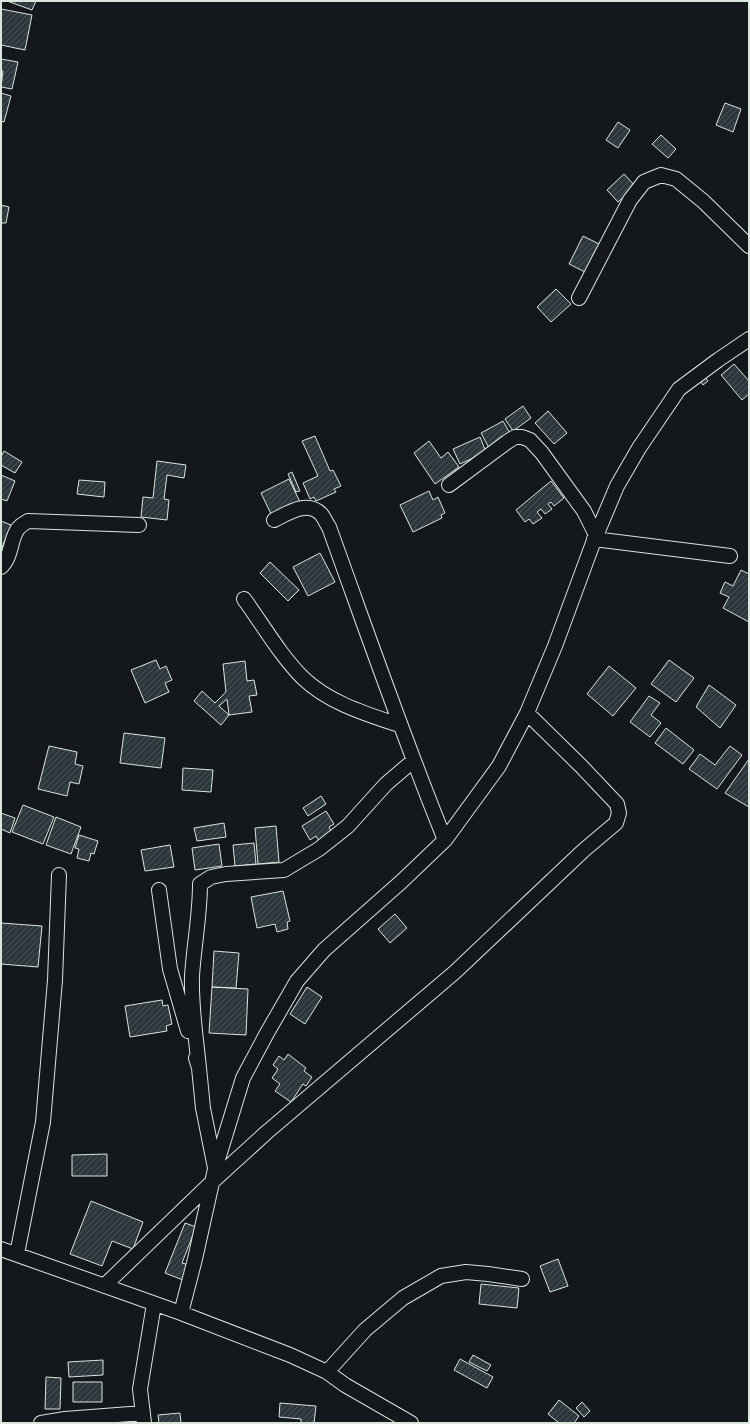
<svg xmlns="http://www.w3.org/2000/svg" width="750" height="1424" font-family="'Open Sans',sans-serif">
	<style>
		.building { fill: url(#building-hatch); stroke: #d8e6dc }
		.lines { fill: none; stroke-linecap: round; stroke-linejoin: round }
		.minor-casing { stroke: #d8e6dc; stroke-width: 16 }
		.minor { stroke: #14181c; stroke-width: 14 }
	</style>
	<defs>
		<pattern id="building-hatch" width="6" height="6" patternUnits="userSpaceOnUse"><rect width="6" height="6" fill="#2c363c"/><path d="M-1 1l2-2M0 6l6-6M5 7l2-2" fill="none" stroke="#4a5358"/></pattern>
	</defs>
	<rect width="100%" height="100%" fill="#14181c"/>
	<path class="building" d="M7,1H36L32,10Z
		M1,9L32,15L25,50L1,45Z
		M1,59L18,62L12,89L1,87L3,71H1Z
		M1,93L11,96L4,122L1,121Z
		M725,103L741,109L733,132L716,125Z
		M618,122L630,130L618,148L606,140Z
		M661,135L676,149L668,158L652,144Z
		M624,174L635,186L618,202L607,190Z
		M1,205L9,207L6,223H1Z
		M583,236L599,244L585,272L569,264Z
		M556,289L571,304L551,322L537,307Z
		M734,364L749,381V394L742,400L721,375Z
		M704,376L708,381L703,385L699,380Z
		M523,406L531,418L513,431L505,419Z
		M548,411L567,433L554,444L535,423Z
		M503,421L511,435L489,448L481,433Z
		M315,436L330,471L333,470L341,486L334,489L336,492L316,501L314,497L310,499L303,483L318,476L302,441Z
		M480,437L486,452L460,464L453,449Z
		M429,441L441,458L448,452L459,467L435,484L414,453Z
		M4,451L22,462L15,473L1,465V457Z
		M157,461L186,465L184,478L167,475L164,499L169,500L167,520L141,517L143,497L153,498Z
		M292,472L300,491L296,492L288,474Z
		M1,475L15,481L7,501L1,499Z
		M289,479L300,502L272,516L261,493Z
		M79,480L105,482L104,497L77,494Z
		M551,481L564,498L554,506L551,502L548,504L552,509L545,514L541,509L537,512L542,518L533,524L529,519L525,522L516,510Z
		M429,491L433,500L438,497L445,513L441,515L442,518L413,532L400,505Z
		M1,521L11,525L1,550Z
		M320,553L335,582L308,596L293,567Z
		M270,562L299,590L288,601L260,573Z
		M741,570L749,574V622L723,608L729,597L720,593L725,582L733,586Z
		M156,660L160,669L166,666L172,680L165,683L169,692L145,703L131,670Z
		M669,660L694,678L676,702L651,684Z
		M245,661L247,681L254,680L257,695L249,696L252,712L229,715L227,699L219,706L229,715L221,725L194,701L202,691L215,703L226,692L223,664Z
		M609,666L636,688L613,716L587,694Z
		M709,685L736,705L720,728L696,707Z
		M649,696L660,703L651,715L661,723L650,737L630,722Z
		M666,728L694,750L683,764L655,743Z
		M124,733L165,738L161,768L120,763Z
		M49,746L77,752L75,764L83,766L79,784L70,782L67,796L38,789Z
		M730,746L742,755L717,789L689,769L700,754L715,765Z
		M749,759V807L725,793Z
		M183,768L213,770L211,792L182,790Z
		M321,796L326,804L308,816L303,808Z
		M23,805L54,817L43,844L12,832Z
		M326,811L334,824L329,827L332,833L319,841L316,836L310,840L302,826Z
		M1,813L15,818L10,833L1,829Z
		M56,817L81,827L71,854L46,845Z
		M224,823L226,837L197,841L194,828Z
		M276,826L279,862L258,864L255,828Z
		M79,835L98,841L94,854L91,853L89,861L77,858L79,849L75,848Z
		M254,843L256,864L235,866L233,845Z
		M219,844L222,866L195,870L192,848Z
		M170,845L174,867L145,871L141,850Z
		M283,891L290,921L287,922L288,929L277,932L275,924L257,928L251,897Z
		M395,914L407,928L390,943L378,929Z
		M1,923L42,926L38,967L1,964Z
		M214,951L239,953L236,988L212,987Z
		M212,987L248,989L246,1035L209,1033Z
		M307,987L322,997L305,1024L290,1014Z
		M162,1000L163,1006L168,1005L172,1024L166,1026L167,1031L130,1037L125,1006Z
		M288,1054L306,1068L304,1071L312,1077L306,1086L303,1084L291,1102L275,1091L280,1084L272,1078L278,1069L273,1065L279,1056L284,1060Z
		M107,1154V1176H72V1155Z
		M91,1201L143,1222L133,1249L112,1241L102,1266L70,1254Z
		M185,1223L196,1227L182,1263L189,1265L183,1280L165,1273Z
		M558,1259L568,1286L550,1292L540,1266Z
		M481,1284L519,1288L517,1308L479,1304Z
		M473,1355L491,1365L487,1371L469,1362Z
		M460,1359L493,1377L487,1388L454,1370Z
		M103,1360V1375L69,1377L68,1362Z
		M46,1377L61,1378L60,1409H45Z
		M73,1382H102V1402H73Z
		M559,1400L579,1416L574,1423H559L548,1414Z
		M582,1402L590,1411L584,1417L576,1408Z
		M280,1403L316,1406L314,1423H301V1419L279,1417Z
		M180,1413L181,1423H159L158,1415Z"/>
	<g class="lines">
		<defs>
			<path id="minor" d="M579,298L630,200L644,182L661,175L676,179L703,201L749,246
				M449,485L507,442L515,437H522L530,440L542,453L584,511L596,535
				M274,520C288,513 307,500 321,514C324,517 326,523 329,527C367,632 403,737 445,840
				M594,539L730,556
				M1,567C11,558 10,543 16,532C18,527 23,524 28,521L139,525
				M244,599C263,625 280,655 303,678C329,703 366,714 399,725
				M159,890L170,969L188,1031
				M196,1058L199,1068L203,1108L215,1168
				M199,1068C196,1037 191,1007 192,976C194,945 200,915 200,884L211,877L226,874L284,870L319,849L348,826L386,784L413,761
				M1,1249L181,1313L290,1355L327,1372L345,1385L411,1423
				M17,1254L43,1122L55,980L59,875
				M104,1286L212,1182L267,1132L455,972L584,850L616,823L619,813L617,804L581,766L527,713
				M181,1313L195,1259L215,1169L243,1078L267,1033L297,981L324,950L401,882L445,840L499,766L527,713L555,646L593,543L617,486L639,448L679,389L718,360L749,339
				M327,1372L365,1330L403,1298L441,1276L466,1272L488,1274L522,1279
				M41,1423L65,1419L143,1413
				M144,1423L140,1389L154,1304"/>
		</defs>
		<use href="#minor" class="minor-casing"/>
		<use href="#minor" class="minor"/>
	</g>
	<rect width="750" height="1424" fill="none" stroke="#d8e6dc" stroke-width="4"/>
</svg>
